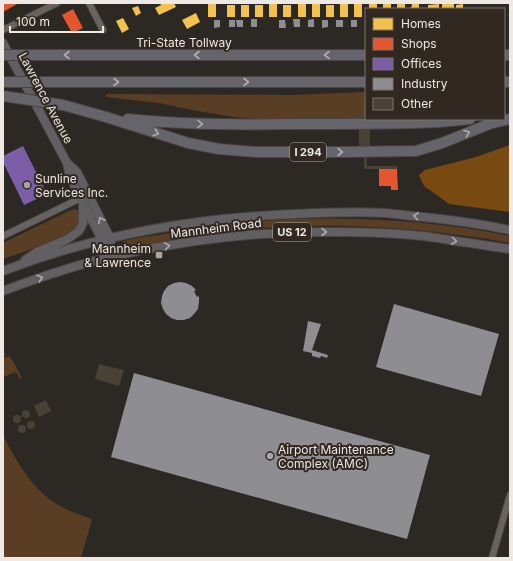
<svg xmlns="http://www.w3.org/2000/svg" width="513" height="561" font-family="Inter,sans-serif">
	<style>
		.green { fill: #5a3e24 }
		.forest { fill: #794912 }
		.homes { fill: #f2c14e }
		.shops { fill: #e4572e }
		.offices { fill: #7b5ea7 }
		.industry { fill: #8d8d92 }
		.building { fill: #4a4136 }
		.lines { fill: none; stroke-linecap: round; stroke-linejoin: round }
		.minor-casing { stroke: #484441; stroke-width: 8 }
		.major-casing { stroke: #484441; stroke-width: 10 }
		.highway-casing { stroke: #484441; stroke-width: 12 }
		.minor { stroke: #666360; stroke-width: 6 }
		.major { stroke: #625f62; stroke-width: 8 }
		.highway { stroke: #66646b; stroke-width: 10 }
		.highway-bridge-casing { stroke: #484441; stroke-width: 12; stroke-linecap: butt }
		.highway-bridge { stroke: #66646b; stroke-width: 10 }
		.oneway { stroke: #b1adae }
		.oneway2 { stroke: #afabaa }
		.poi-dot { fill: #aaa5a1; stroke: #302821; stroke-width: 1.5 }
		.labels { text-anchor: middle; dominant-baseline: central; stroke-width: 4; stroke-linejoin: round; paint-order: stroke }
		.shield { fill: #302821; stroke: #b5afaa; stroke-width: 1 }
		.shield-label { font-size: 11px; font-weight: bold; fill: #eee9e4 }
		.street-label { font-size: 12px; fill: #eee9e4; stroke: #302821 }
		.poi-label { font-size: 12px; fill: #eee9e4; stroke: #302821; text-anchor: start }
	</style>
	<rect width="100%" height="100%" fill="#2c2824"/>
	<path class="green" d="M364,92L365,99L366,100V119L379,121L257,119L234,117L192,110L159,103L106,97V94L292,95Z
		M75,209L79,211C81,216 81,223 77,228C72,234 62,237 55,240C38,247 21,253 3,259V243L71,210Z
		M290,219C364,217 438,221 510,236V243C422,227 331,221 242,230C206,233 172,240 137,246L131,245L122,242C132,238 151,236 164,234C206,226 248,222 290,219Z
		M3,353L6,354L4,356L7,358L8,355L13,361L22,378L20,379L16,372L3,377Z
		M3,435C16,461 32,489 58,505C68,511 80,515 92,519L81,558H3Z"/>
	<path class="forest" d="M510,145V212L449,204L424,186L419,175L425,170L476,157Z"/>
	<path class="homes" d="M160,3H174L176,7L159,15L155,8L161,5Z
		M208,4H216V17H208Z
		M269,4H277V17H269Z
		M298,4H306V17H298Z
		M312,4H320V17H312Z
		M340,4H348V17H340Z
		M354,4H362V17H354Z
		M369,4H377V9H369Z
		M383,4H391V9H383Z
		M397,4H405V9H397Z
		M412,4H419V9H411Z
		M439,4V9H428V5Z
		M442,4H454V9H442Z
		M463,4V9H456V5Z
		M227,5H235V17H227Z
		M241,5H249V17H241Z
		M255,5H263V17H255Z
		M283,5H291V17H283Z
		M326,5H334V17H326Z
		M138,6L141,13L136,16L132,8Z
		M196,13L200,22L187,29L182,20Z
		M123,18L129,29L122,33L116,21Z"/>
	<path class="shops" d="M3,3H19L3,12Z
		M73,9L83,28L72,33L62,15Z
		M379,169H397L398,190H391V186H379Z"/>
	<path class="offices" d="M23,146L47,194L24,205L3,162V156Z"/>
	<path class="industry" d="M251,19H257V27H251Z
		M293,19H300V27H294Z
		M314,19V27H308V20Z
		M214,20H220V27L214,28Z
		M229,20H235V27H229Z
		M236,20H243V27H237Z
		M279,20H285L286,28H279Z
		M322,20H328V27L322,28Z
		M336,20H343V27H336Z
		M351,20H357V27H351Z
		M180,282L186,283L192,286L196,290L194,291L197,297L199,296V302L198,309L194,314L190,318L184,320H177L171,318L166,314L163,309L161,303L162,296L164,291L168,286L174,283Z
		M394,304L499,334L481,396L376,367Z
		M308,321L321,324L312,350L328,355L327,358L321,356L320,358L312,356V353L303,351Z
		M134,373L430,455L407,539L111,457Z"/>
	<path class="building" d="M359,116H366V119H370V157H367V166H398L397,169H364V157H359Z
		M99,364L124,370L119,386L95,379Z
		M46,400L51,411L39,417L34,406Z
		M22 414a4 4 0 1 1 8 0a4 4 0 1 1-8 0Z
		M13 419a4 4 0 1 1 8 0a4 4 0 1 1-8 0Z
		M27 425a4 4 0 1 1 8 0a4 4 0 1 1-8 0Z
		M18 429a4 4 0 1 1 8 0a4 4 0 1 1-8 0Z"/>
	<g class="lines">
		<defs>
			<path id="minor" d="M89,3L103,30
				M3,30L57,3
				M3,236L81,198
				M492,558L510,495"/>
			<path id="major" d="M3,43L67,163L70,177L102,240L115,256
				M67,163L77,172L110,238L111,241
				M25,260L37,252L66,240L79,231L83,223V205
				M3,271C96,235 194,218 293,214C323,213 354,211 384,213C397,214 410,216 423,217C452,220 481,224 510,230
				M3,291C40,277 77,264 116,256C188,239 261,231 335,232C364,232 394,233 423,236C452,240 481,245 510,249"/>
			<path id="highway" d="M48,55H366
				M504,55H510
				M63,82H366
				M504,82H510
				M63,105L106,117L188,143L219,149L256,152H343L416,151L442,143L492,123L510,119
				M128,119C183,125 239,125 294,124C334,124 373,124 413,123L439,122L470,119"/>
		</defs>
		<use href="#minor" class="minor-casing"/>
		<use href="#major" class="major-casing"/>
		<use href="#highway" class="highway-casing"/>
		<use href="#minor" class="minor"/>
		<use href="#major" class="major"/>
		<use href="#highway" class="highway"/>
		<defs>
			<path id="highway-bridge" d="M3,55H48
				M3,82H63
				M3,96L63,105"/>
		</defs>
		<use href="#highway-bridge" class="highway-bridge-casing"/>
		<use href="#highway-bridge" class="highway-bridge"/>
	</g>
	<defs><path id="oneway-chevron" d="M-2-3.5L2.5 0L-2 3.5" fill="none" stroke-width="1.6" stroke-linecap="round" stroke-linejoin="round"/></defs>
	<g class="oneway">
		<use href="#oneway-chevron" transform="translate(67 55) rotate(180)"/>
		<use href="#oneway-chevron" transform="translate(197 55) rotate(180)"/>
		<use href="#oneway-chevron" transform="translate(327 55) rotate(180)"/>
		<use href="#oneway-chevron" transform="translate(116 82)"/>
		<use href="#oneway-chevron" transform="translate(246 82)"/>
		<use href="#oneway-chevron" transform="translate(200 124) rotate(2)"/>
		<use href="#oneway-chevron" transform="translate(156 133) rotate(17)"/>
		<use href="#oneway-chevron" transform="translate(467 133) rotate(-21)"/>
		<use href="#oneway-chevron" transform="translate(340 152)"/>
	</g>
	<g class="oneway2">
		<use href="#oneway-chevron" transform="translate(416 216) rotate(-174)"/>
		<use href="#oneway-chevron" transform="translate(101 220) rotate(-116)"/>
		<use href="#oneway-chevron" transform="translate(324 232)"/>
		<use href="#oneway-chevron" transform="translate(454 241) rotate(8)"/>
		<use href="#oneway-chevron" transform="translate(167 246) rotate(-10)"/>
		<use href="#oneway-chevron" transform="translate(40 278) rotate(-18)"/>
	</g>
	<g class="poi-dot">
		<circle cx="27" cy="185" r="4"/>
		<rect x="155" y="251" width="8" height="8" rx="2"/>
		<circle cx="270" cy="456" r="4"/>
	</g>
	<g class="labels">
		<g class="shield">
			<rect x="290" y="143" width="36" height="18" rx="3"/>
			<rect x="273" y="223" width="38" height="18" rx="3"/>
		</g>
		<g class="shield-label">
			<text x="308" y="152">I 294</text>
			<text x="292" y="232">US 12</text>
		</g>
		<g class="street-label">
			<text x="184" y="42">Tri-State Tollway</text>
			<text transform="translate(46 98) rotate(62)">Lawrence Avenue</text>
			<text transform="translate(216 228) rotate(-7)">Mannheim Road</text>
		</g>
		<g class="poi-label">
			<text x="35" y="178">Sunline<tspan x="35" dy="14">Services Inc.</tspan></text>
			<text x="151" y="248" text-anchor="end">Mannheim<tspan x="151" dy="14">&amp; Lawrence</tspan></text>
			<text x="278" y="449">Airport Maintenance<tspan x="278" dy="14">Complex (AMC)</tspan></text>
		</g>
	</g>
	<rect width="513" height="561" fill="none" stroke="#eee9e4" stroke-width="8"/>
	<rect x="365" y="8" width="140" height="112" fill="#302821" stroke="#7c756f"/>
	<rect x="373" y="18" width="20" height="12" fill="#f2c14e" stroke="#7c756f"/>
	<text x="401" y="28" font-size="12" fill="#eee9e4">Homes</text>
	<rect x="373" y="38" width="20" height="12" fill="#e4572e" stroke="#7c756f"/>
	<text x="401" y="48" font-size="12" fill="#eee9e4">Shops</text>
	<rect x="373" y="58" width="20" height="12" fill="#7b5ea7" stroke="#7c756f"/>
	<text x="401" y="68" font-size="12" fill="#eee9e4">Offices</text>
	<rect x="373" y="78" width="20" height="12" fill="#8d8d92" stroke="#7c756f"/>
	<text x="401" y="88" font-size="12" fill="#eee9e4">Industry</text>
	<rect x="373" y="98" width="20" height="12" fill="#4a4136" stroke="#7c756f"/>
	<text x="401" y="108" font-size="12" fill="#eee9e4">Other</text>
	<path d="M10 26v6h93v-6" fill="none" stroke="#eee9e4" stroke-width="2"/>
	<text x="16" y="26" font-size="12" fill="#eee9e4" stroke="#302821" stroke-width="3" paint-order="stroke">100 m</text>
</svg>
